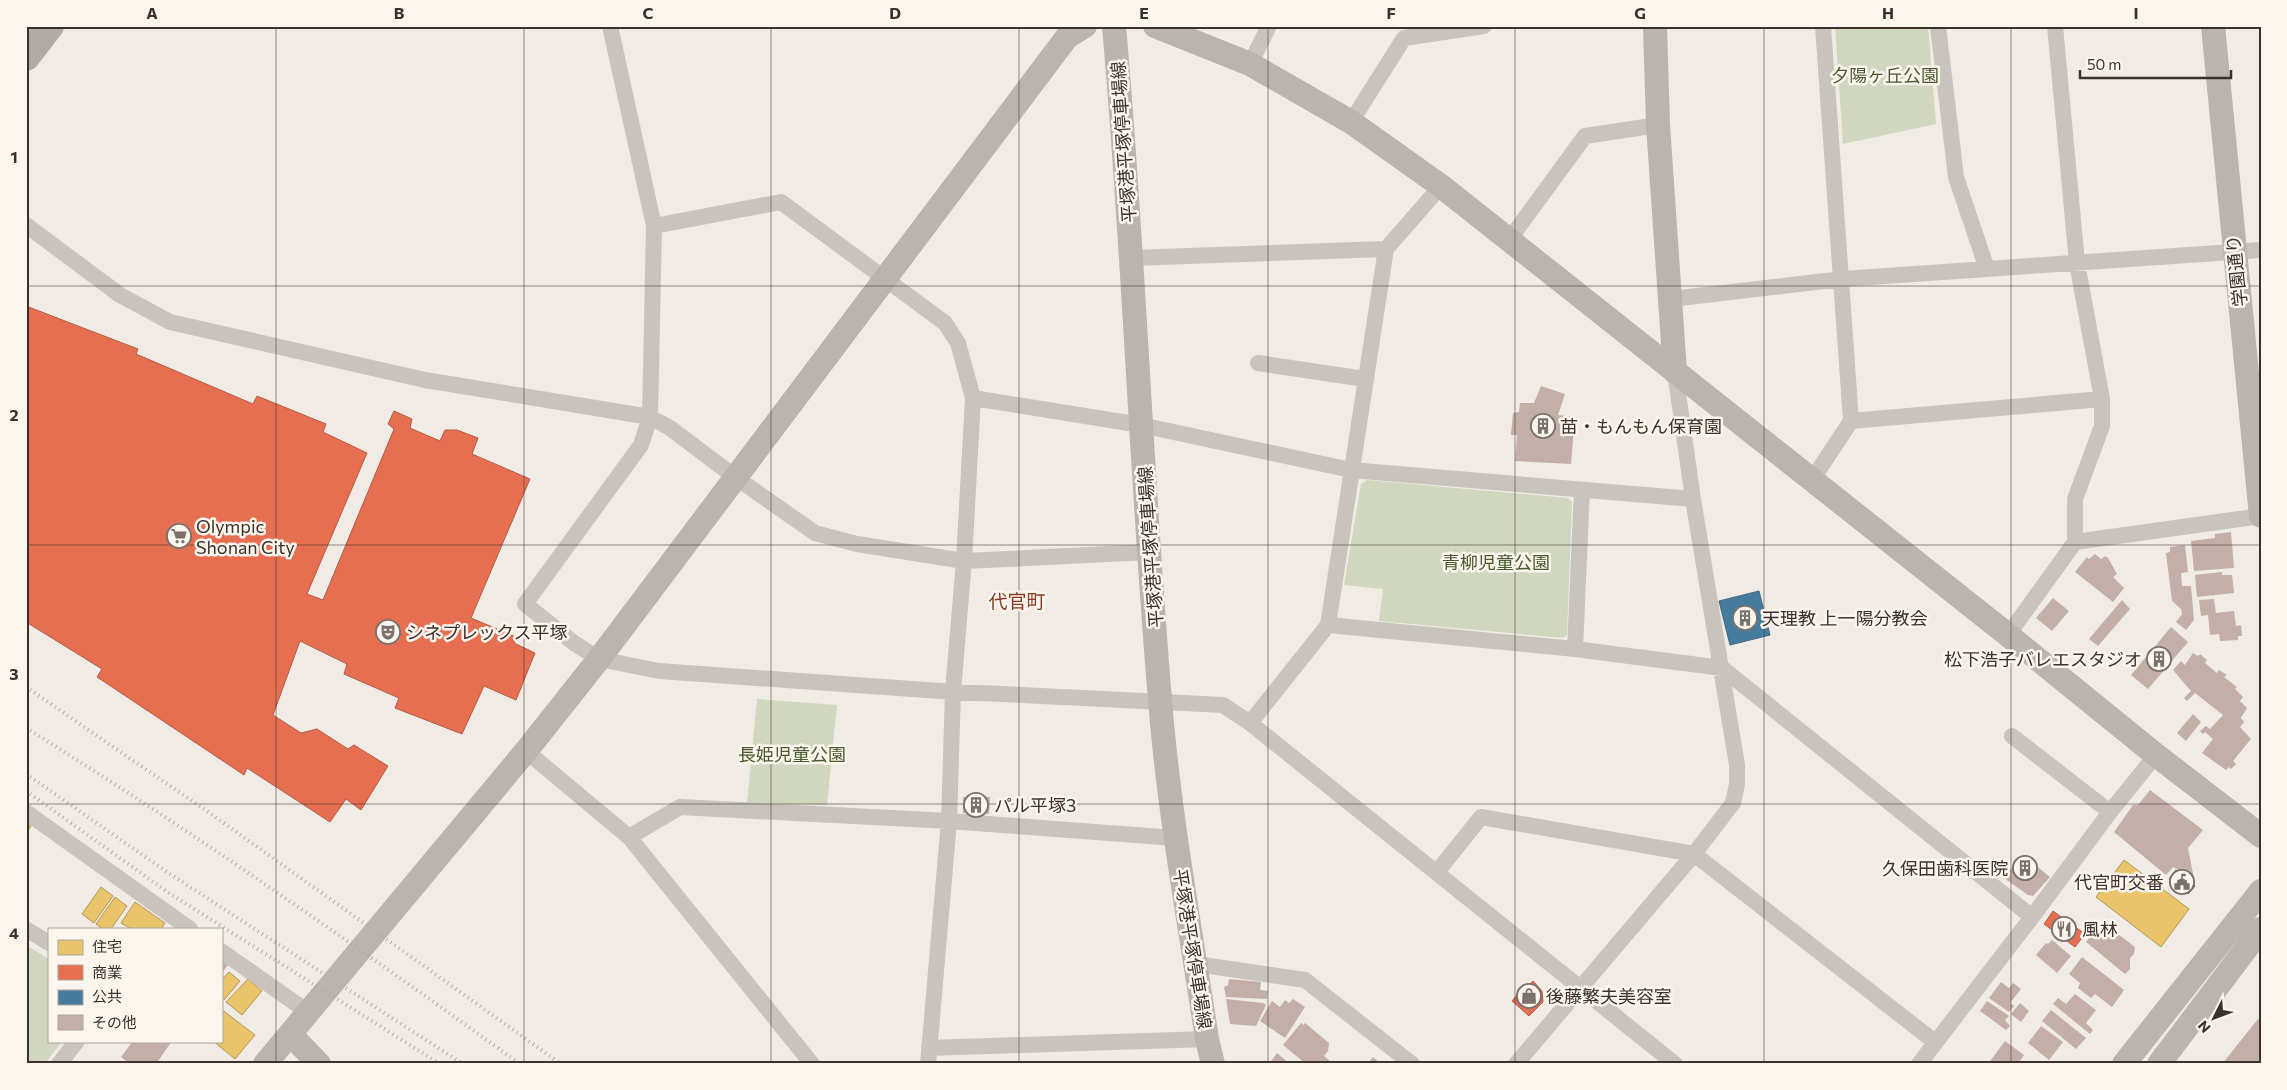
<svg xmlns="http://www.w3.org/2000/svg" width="2287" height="1090" font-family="Commissioner,'Noto Sans JP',sans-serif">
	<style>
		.green { fill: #d1d6bf }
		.homes { fill: #e9c46a; stroke: #b59857 }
		.shops { fill: #e76f51; stroke: #b35c46 }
		.public { fill: #457b9d; stroke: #42647b }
		.building { fill: #c3afa7 }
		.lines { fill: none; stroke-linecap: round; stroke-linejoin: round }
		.street { stroke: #c9c3be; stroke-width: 16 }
		.secondary { stroke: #bab3ae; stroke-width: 24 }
		.highway { stroke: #afaaa4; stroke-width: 28 }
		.rail { stroke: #b1aca8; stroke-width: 4; stroke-dasharray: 1 4; stroke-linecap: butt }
		.grid { fill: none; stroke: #3b302b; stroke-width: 1; stroke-opacity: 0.55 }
		.labels { text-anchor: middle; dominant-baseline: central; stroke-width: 5; stroke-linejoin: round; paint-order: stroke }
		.park-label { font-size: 18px; fill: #4a5a2e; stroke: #fbf5ee }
		.street-label { font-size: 18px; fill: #3b302b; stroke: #fbf5ee }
		.poi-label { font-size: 18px; fill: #3b302b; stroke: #fbf5ee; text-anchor: start }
		.neighbourhood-label { font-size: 19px; fill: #8c3b22; stroke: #fbf5ee }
		.neatline { fill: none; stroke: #3b302b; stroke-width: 2 }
		.grid-label { font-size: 16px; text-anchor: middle; font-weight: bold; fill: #3b302b }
	</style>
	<rect width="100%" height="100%" fill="#f0ebe5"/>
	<path class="green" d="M1835,26H1928L1936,124L1843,144Z
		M1367,480L1568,498L1572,502L1567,635L1563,638L1379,621L1383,589L1344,585L1361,484Z
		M757,699L837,705L827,805L747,803Z
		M26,945L49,959V1041H62L45,1064H26Z"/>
	<path class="homes" d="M26,823L31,826L26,834Z
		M2124,860L2189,909L2161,947L2096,897Z
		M101,887L113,896L94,923L82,914Z
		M115,897L127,906L111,929H103L96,924Z
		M135,902L165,923L161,929H131L121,923Z
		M229,972L240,981L224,1000L221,998V981Z
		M248,979L262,991L242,1015L226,1002Z
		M221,1009L255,1035L235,1059L213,1041H221Z"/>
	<path class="shops" d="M26,306L138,349L136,354L253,404L257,396L326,424L323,432L367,453L307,594L323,600L394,429L388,424L394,411L412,419L410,428L440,441L445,430H457L478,438L472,454L530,479L471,618L516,637L514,643L535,653L516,700L484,686L462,734L395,708L399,698L344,674L347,664L300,641L273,715L301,733L317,729L348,749L354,745L388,766L361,810L346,799L330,822L247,768L244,775L97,677L102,669L26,622Z
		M2053,911L2085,934L2075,947L2044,924Z
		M1533,981L1542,991L1543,1002L1529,1016L1512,1001L1525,985L1528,986Z"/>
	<path class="public" d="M1759,591L1770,635L1730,645L1719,601Z
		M2176,870L2195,886L2188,894L2169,879Z"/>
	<path class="building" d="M1541,386L1565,394L1558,415L1575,417L1571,464L1515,461L1517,435H1511L1513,413L1519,412L1520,403H1534Z
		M2231,532L2234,568L2194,571L2191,541L2215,538V534Z
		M2185,545L2188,572L2181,573L2182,586H2191L2194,620L2186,630L2176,622L2182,614L2181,609L2172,601L2166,553L2170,552V547Z
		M2095,554L2101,559L2105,556L2108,558L2117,574L2113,577L2124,588L2113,602L2075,572L2087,557L2089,559Z
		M2222,572V575H2232L2234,593L2197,597L2195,575Z
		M2053,598L2069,611L2052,631L2036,618Z
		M2214,599L2216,613L2234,611L2236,626L2241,625L2242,636H2238V640L2220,641L2219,634L2210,635L2208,615L2201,616L2199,600Z
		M2122,600L2130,609L2098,646L2089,639Z
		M2171,627L2188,642L2148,689L2131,675Z
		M2193,653L2198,656L2200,654L2207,660L2205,663L2217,673L2219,670L2227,675L2224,677L2237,687L2235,689L2243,697L2240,701L2247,708L2241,718L2244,722L2240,727L2251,739L2233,761L2236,764L2231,769L2229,767L2226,770L2202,753L2213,739L2205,732L2203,734L2200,731L2206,726L2210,729L2223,715L2195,693L2187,701L2184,698L2191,691L2173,670L2181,661L2185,665Z
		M2193,714L2201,722L2186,741L2177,733Z
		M2150,790L2203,830L2188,848L2194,879L2173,867L2166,875L2114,832L2133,805H2138Z
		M963,797H990L989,814L963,813Z
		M2025,857L2050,877L2033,896L2028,895L2004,878L2019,859Z
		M2102,922L2135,947L2134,954L2130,958V969L2125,974L2086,942Z
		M2052,940L2071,956L2057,973L2036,955L2046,943L2048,944Z
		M2082,957L2124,990L2112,1007L2095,994L2091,998L2078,988L2080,983L2069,974Z
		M221,960L228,965L221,974Z
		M1229,979L1261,982L1260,990L1268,991L1267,999L1226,997L1224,987L1228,985Z
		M2001,982L2009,988L2013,983L2021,989L2010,1003L2014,1006L2009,1012L1989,998Z
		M2075,994L2096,1010L2086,1023L2093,1030L2090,1034L2053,1004L2058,998L2066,1004Z
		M1226,999L1263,1003L1266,1005L1256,1026L1230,1024Z
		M1293,999L1305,1007L1285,1038L1260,1021L1272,1001L1280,1007L1285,1000L1289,1003Z
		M1987,1001L2009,1016L2005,1020L2010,1026L2006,1030L1980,1011Z
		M2020,1003L2029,1011L2021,1022L2011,1014Z
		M2051,1010L2086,1038L2076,1049L2042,1021Z
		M2258,1019L2261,1021V1064H2222Z
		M1301,1023L1303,1025L1305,1023L1329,1043L1328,1051L1324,1056L1331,1062L1329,1064H1306L1283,1045Z
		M2041,1026L2063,1042L2049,1060L2028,1043Z
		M133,1041H172L156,1064H130L121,1057Z
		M2005,1041L2024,1055L2018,1064H1988Z
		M1277,1053L1290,1064H1269Z
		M1373,1057L1381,1064H1367Z"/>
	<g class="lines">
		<path class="street" d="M610,26L654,226L650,417L641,445L525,604L574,643L599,659L659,671L940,691L1223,705L1250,723L1675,1064
			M1938,26L1956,177L1987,269
			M1250,64L1269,26
			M1351,122L1404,38L1484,26
			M26,225L120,295L170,322L425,380L650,417L670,428L735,477L815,533L857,544L964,561L1150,552
			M654,226L781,202L945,323L958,343L973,398L964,561L953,691L949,821L928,1064
			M1509,240L1585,136L1658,125
			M1132,258L1386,249
			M1671,299L1842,279L2261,250
			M1258,363L1365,379
			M973,398L1141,425L1351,470L1693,499
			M1851,421L2102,399
			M1812,480L1851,421L1823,26
			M2075,542L2261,516
			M1328,625L1386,249L1441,186
			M2008,635L2075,542V499L2102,426V399L2077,263L2055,26
			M1575,649L1582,490
			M1250,723L1328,625L1575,649L1722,668L2032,917
			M2012,736L2110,812
			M526,751L629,837L812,1064
			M26,812L190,929
			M629,837L680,807L949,821L1175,838
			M1437,872L1481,817L1694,854L1935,1042
			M26,929L49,943
			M221,951L308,1012
			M1196,964L1305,980L1412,1064
			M929,1048L1207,1039
			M59,1064L77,1041
			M1516,1064L1694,854L1733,803L1737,784V765L1693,499L1675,372
			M1919,1064L2032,917L2110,812L2156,755"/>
		<path class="secondary" d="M1114,26C1134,250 1141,476 1160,700C1169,814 1190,926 1207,1039L1213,1064
			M1155,26L1250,64L1351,122L1441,186L2008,635L2156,755L2261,836
			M1655,26L1658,125L1675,372
			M2213,26L2261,516
			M290,1034L319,1064
			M265,1064L526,751L599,659L1067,37L1085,26
			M2124,1064L2261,891
			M2159,1064L2261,929"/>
		<path class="highway" d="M26,57L50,26"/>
		<path class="rail" d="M26,687L214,816L561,1064
			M26,728C195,833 358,947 520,1064
			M26,774L170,874L463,1064
			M26,791L169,893L440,1064"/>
	</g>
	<path class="grid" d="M276,26V1064M524,26V1064M771,26V1064M1019,26V1064M1268,26V1064M1515,26V1064M1764,26V1064M2011,26V1064M26,286H2261M26,545H2261M26,804H2261"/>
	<defs>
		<symbol id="building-ring" viewBox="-11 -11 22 22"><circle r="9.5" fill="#fbf5ee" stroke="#7a716c" stroke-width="1.5"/><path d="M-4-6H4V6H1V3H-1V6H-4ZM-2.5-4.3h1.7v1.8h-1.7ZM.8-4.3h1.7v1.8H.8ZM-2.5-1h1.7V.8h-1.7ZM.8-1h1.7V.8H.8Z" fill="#7a716c"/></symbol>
		<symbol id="supermarket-ring" viewBox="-11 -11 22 22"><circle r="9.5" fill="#fbf5ee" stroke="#7a716c" stroke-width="1.5"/><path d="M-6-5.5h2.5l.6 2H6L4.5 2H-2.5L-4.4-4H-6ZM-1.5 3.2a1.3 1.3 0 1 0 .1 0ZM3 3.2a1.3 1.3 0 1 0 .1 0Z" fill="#7a716c"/></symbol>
		<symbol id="theatre-ring" viewBox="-11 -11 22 22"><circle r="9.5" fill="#fbf5ee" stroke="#7a716c" stroke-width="1.5"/><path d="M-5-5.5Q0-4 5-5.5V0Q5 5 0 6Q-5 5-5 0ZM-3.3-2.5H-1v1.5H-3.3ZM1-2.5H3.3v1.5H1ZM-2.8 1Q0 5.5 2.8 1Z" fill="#7a716c"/></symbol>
		<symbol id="civic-ring" viewBox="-11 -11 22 22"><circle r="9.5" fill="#fbf5ee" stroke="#7a716c" stroke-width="1.5"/><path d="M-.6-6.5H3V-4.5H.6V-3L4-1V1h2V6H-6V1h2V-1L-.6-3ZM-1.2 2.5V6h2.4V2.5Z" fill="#7a716c"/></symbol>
		<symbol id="restaurant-ring" viewBox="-11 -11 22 22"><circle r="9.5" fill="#fbf5ee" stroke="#7a716c" stroke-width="1.5"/><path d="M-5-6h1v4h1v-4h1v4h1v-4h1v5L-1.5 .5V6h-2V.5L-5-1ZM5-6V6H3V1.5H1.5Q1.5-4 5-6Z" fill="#7a716c"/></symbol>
		<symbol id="shop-ring" viewBox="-11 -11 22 22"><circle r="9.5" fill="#fbf5ee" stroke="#7a716c" stroke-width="1.5"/><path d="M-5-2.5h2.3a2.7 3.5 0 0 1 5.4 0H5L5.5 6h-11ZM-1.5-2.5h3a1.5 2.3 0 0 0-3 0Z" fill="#7a716c"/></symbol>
	</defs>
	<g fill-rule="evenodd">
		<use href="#building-ring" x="1529" y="412" width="28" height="28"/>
		<use href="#supermarket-ring" x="165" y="522" width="28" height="28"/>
		<use href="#building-ring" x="1731" y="604" width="28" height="28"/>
		<use href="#theatre-ring" x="374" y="618" width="28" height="28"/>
		<use href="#building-ring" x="2145" y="645" width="28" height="28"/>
		<use href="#building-ring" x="962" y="791" width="28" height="28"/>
		<use href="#building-ring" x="2011" y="854" width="28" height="28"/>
		<use href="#civic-ring" x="2168" y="868" width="28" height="28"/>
		<use href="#restaurant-ring" x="2050" y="915" width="28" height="28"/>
		<use href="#shop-ring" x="1515" y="982" width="28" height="28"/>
	</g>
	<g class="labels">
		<g class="park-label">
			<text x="1885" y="75">夕陽ヶ丘公園</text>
			<text x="1496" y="562">青柳児童公園</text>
			<text x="792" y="754">長姫児童公園</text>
		</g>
		<g class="street-label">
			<text transform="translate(1123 142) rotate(-94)">平塚港平塚停車場線</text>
			<text transform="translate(2236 271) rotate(-96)">学園通り</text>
			<text transform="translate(1150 547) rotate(-94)">平塚港平塚停車場線</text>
			<text transform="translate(1193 949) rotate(81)">平塚港平塚停車場線</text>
		</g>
		<g class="poi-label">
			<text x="1560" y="426">苗・もんもん保育園</text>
			<text x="196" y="526">Olympic<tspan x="196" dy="21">Shonan City</tspan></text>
			<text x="1762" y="618">天理教 上一陽分教会</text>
			<text x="406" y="632">シネプレックス平塚</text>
			<text x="2142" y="659" text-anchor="end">松下浩子バレエスタジオ</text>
			<text x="994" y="805">パル平塚3</text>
			<text x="2008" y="868" text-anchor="end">久保田歯科医院</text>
			<text x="2164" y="882" text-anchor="end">代官町交番</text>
			<text x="2082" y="929">風林</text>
			<text x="1546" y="996">後藤繁夫美容室</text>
		</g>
		<g class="neighbourhood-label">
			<text x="1017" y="600">代官町</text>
		</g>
	</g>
	<rect width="2287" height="1090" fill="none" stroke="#fbf5ee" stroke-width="55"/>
	<rect x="48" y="928" width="175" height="115" fill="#fbf5ee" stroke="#aea6a0"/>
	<rect x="58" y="940" width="25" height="15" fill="#e9c46a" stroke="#aea6a0"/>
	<text x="92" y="952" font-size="15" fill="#3b302b">住宅</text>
	<rect x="58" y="965" width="25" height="15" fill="#e76f51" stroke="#aea6a0"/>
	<text x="92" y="978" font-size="15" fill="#3b302b">商業</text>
	<rect x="58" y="990" width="25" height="15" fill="#457b9d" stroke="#aea6a0"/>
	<text x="92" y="1002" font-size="15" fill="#3b302b">公共</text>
	<rect x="58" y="1015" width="25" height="15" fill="#c3afa7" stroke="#aea6a0"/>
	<text x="92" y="1028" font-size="15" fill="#3b302b">その他</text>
	<g transform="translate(2214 1018) rotate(228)" stroke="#fbf5ee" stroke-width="4" paint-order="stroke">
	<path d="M0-4L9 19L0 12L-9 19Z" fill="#3b302b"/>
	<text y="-8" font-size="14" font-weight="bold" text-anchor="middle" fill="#3b302b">N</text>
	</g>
	<path d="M2080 70v8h151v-8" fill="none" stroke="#3b302b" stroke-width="2.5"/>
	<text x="2087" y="70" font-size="15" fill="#3b302b" stroke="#fbf5ee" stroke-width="4" paint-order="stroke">50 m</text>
	<rect x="28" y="28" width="2232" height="1034" class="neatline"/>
	<g class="grid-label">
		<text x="152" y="19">A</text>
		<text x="399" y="19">B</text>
		<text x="648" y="19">C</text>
		<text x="895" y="19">D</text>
		<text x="1144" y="19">E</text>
		<text x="1391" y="19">F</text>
		<text x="1640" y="19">G</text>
		<text x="1888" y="19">H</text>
		<text x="2136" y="19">I</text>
		<text x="14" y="163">1</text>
		<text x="14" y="421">2</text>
		<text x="14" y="680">3</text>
		<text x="14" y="939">4</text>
	</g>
</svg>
